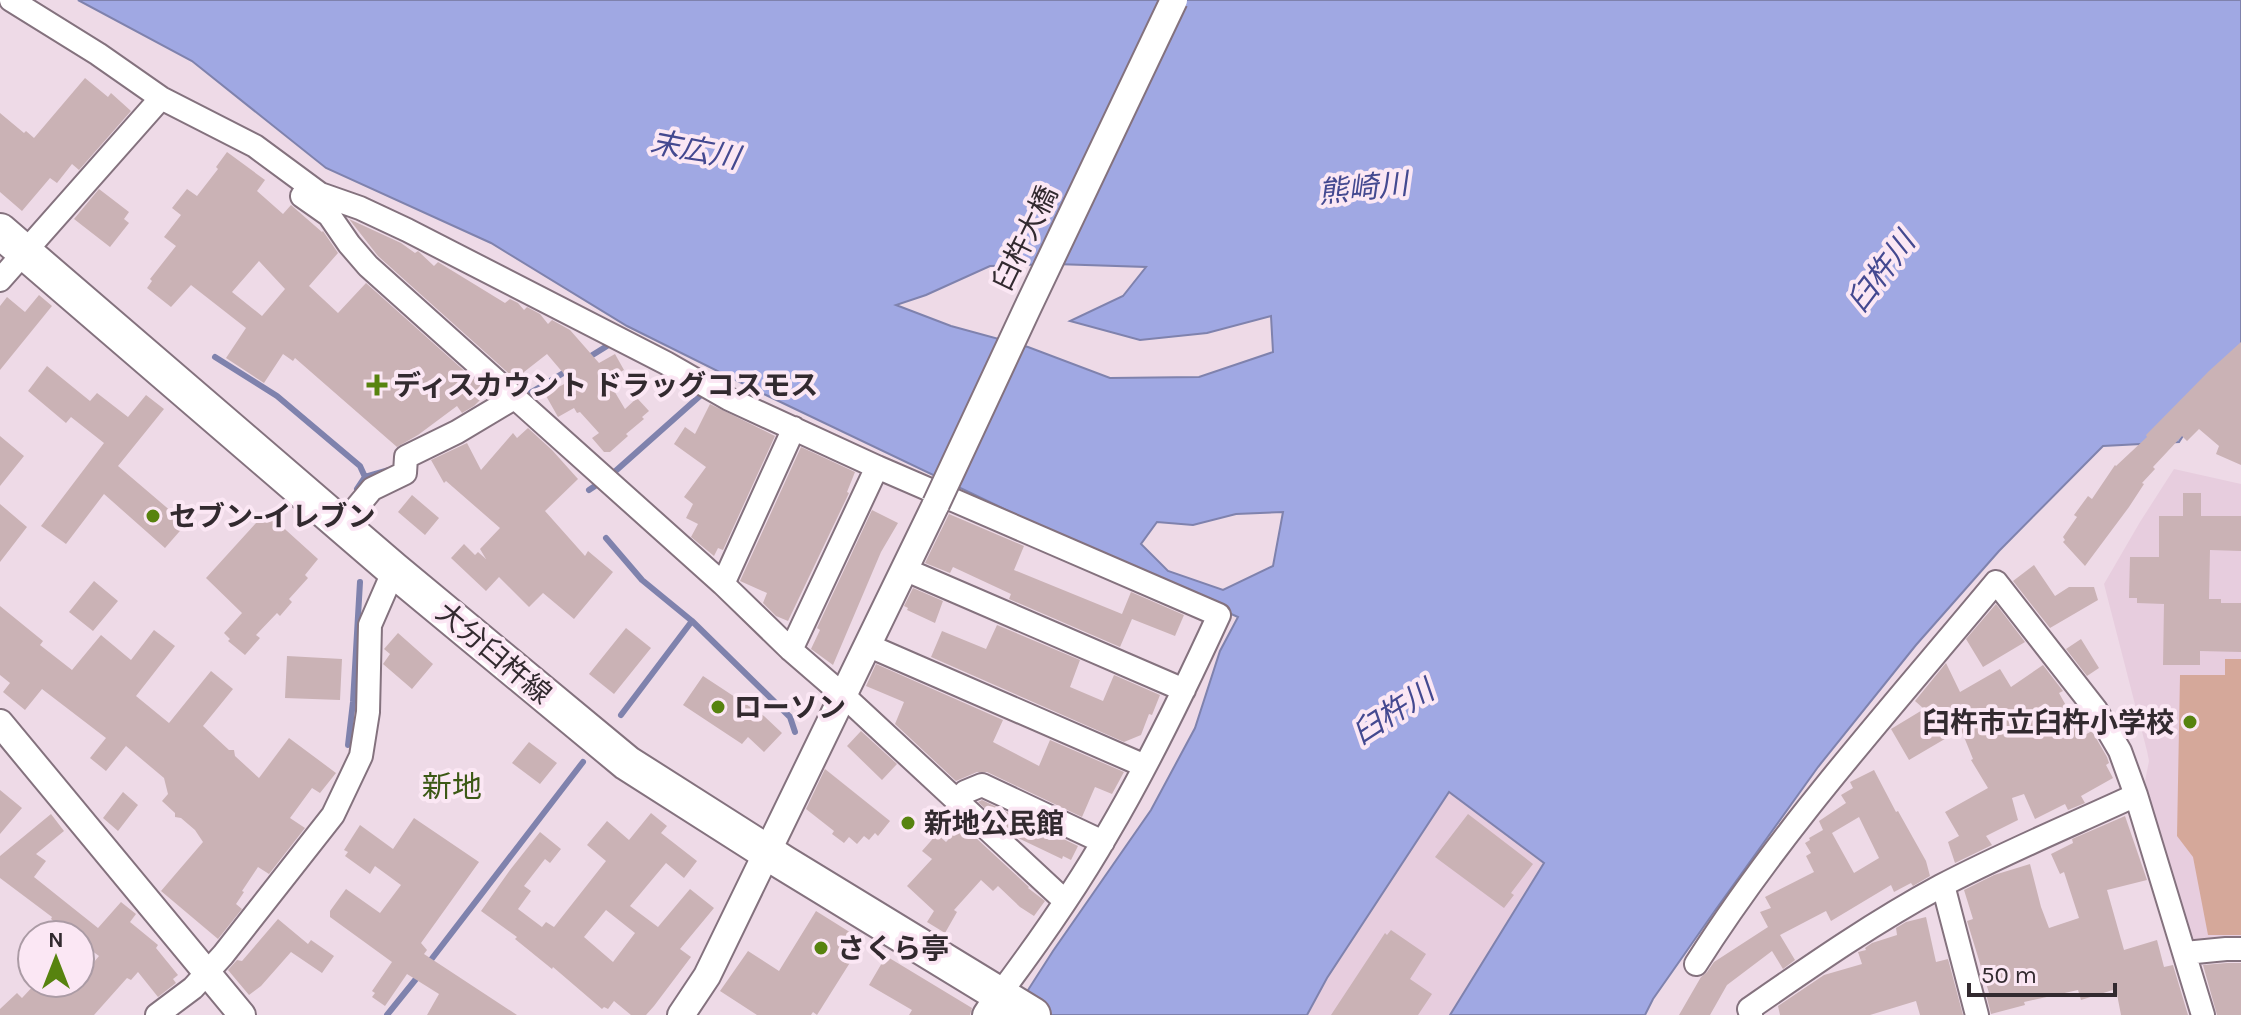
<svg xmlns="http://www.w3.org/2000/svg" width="2241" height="1015" font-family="Karla,'Noto Sans JP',sans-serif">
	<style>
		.built { fill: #e7cdde }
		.green { fill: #d5a89a }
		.water { fill: #a0a8e3; stroke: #7f82ad; stroke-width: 2; fill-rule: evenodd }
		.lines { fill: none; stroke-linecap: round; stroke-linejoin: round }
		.stream { stroke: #7f82ad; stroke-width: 6 }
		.building { fill: #cab2b5; fill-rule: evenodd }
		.minor-casing { stroke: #84727e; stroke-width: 26 }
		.tertiary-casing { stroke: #84727e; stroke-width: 30 }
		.primary-casing { stroke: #84727e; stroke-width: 38 }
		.minor { stroke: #fff; stroke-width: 22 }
		.tertiary { stroke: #fff; stroke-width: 26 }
		.primary { stroke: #fff; stroke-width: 34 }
		.tertiary-bridge-casing { stroke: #84727e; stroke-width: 30; stroke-linecap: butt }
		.tertiary-bridge { stroke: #fff; stroke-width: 26 }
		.poi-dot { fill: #57830f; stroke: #fbe7f4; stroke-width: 3 }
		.labels { text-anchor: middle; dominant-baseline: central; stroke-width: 8; stroke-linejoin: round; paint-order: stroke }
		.street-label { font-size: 28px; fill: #322a2f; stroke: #fbe7f4 }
		.poi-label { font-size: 28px; font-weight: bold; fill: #322a2f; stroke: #fbe7f4; text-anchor: start }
		.water-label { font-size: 30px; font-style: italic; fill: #444990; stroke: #fbe7f4 }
		.neighbourhood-label { font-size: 30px; fill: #3c5915; stroke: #fbe7f4 }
	</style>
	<rect width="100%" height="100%" fill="#eedae7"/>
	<path class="built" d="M2174,469L2241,484V944H2193L2145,781L2149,761L2147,751L2104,584L2140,522Z
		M1449,791L1544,863L1450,1015H1307L1327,978Z"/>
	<path class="green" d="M2225,659H2241V935H2208L2193,857L2177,836L2180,675H2225Z"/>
	<path class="water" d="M78,0H2241V345L2179,442L2103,446L1999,551L1916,645L1818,767L1714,912L1653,999L1645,1015H1450L1544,863L1449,792L1327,978L1307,1015H1012L1053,951L1151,810L1195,728L1220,651L1238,617L1111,560L768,396L627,326L491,243L326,168L192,61ZM1055,264L1146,267L1123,296L1070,321L1140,340L1207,333L1271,316L1273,352L1199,377L1110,378L1028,347L951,326L896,305L926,295L990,266ZM1283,512L1273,566L1223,590L1168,571L1141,544L1157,522L1193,525L1236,514Z"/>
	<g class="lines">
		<path class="stream" d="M215,357L277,396L360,466L365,477
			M586,359L607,346
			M525,396L570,369
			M611,475L701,395
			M357,489L365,477L389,470
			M589,490L598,484
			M606,538L642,580L692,621L790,717L795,732
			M621,715L692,621
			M348,745L353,702L360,582
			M427,965L583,762
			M387,1015L420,974"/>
	</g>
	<path class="building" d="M85,78L108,97L111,93L131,111L79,170L72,164L57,183L50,178L22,211L0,192V113L24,133L26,131L34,138Z
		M227,152L265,180L257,191L283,214L291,205L322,232L323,231L338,253L309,286L338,313L366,283L488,392L474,406L462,413L457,406L418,435L397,447L295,358L293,361L283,354L264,383L226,358L246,328L191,285L171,307L147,288L152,281L150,279L176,246L164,237L181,215L172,208L187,189L197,196L218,169L216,167ZM259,261L285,289L262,316L232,292Z
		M99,189L129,212L124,219L129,223L110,247L74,219Z
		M349,219L401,243L415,253L418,251L434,266L438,262L505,303L510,299L518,303L524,310L527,307L540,314L548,324L552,320L570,330L599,363L615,354L624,370L607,379L625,409L637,398L649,411L642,417L644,419L626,434L628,436L610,452H604L592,438L599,433L580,412L577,413L574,408L558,417L545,394L570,381L547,354L515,379L378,256Z
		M39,295L52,306L0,370V306L7,297L25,312Z
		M2241,342V465L2216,454L2219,446L2199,429L2187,441L2182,436L2153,467L2155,469L2142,483L2144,484L2129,507L2085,566L2063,542L2065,540L2063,537L2077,517L2074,515L2088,496L2092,499L2115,465L2116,466L2147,437L2146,435L2209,371Z
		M47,366L90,401L97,393L128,417L146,395L164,409L118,466L186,524L165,548L104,494L66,544L41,526L104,443L71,417L66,423L28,391Z
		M710,404L775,436L723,550L718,548L714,556L691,537L698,524L686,518L693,504L684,497L706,467L674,444L685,427L695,434Z
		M528,428L552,450L578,479L545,511L585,556L588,551L613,572L574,619L543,593L529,607L499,577L486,591L451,558L464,544L475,555L478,552L486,559L480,549L500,528L446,481L444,483L431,460L467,443L481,470L513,433L517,438Z
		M0,436L24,456L0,486Z
		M801,447L855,472L847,492L849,493L788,621L776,616L763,603L767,593L740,581Z
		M2183,493H2201V516H2241V551L2210,550L2209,599H2221V603H2241V652L2200,651V665H2163L2164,604L2137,603V598H2129L2130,557H2159V516H2183Z
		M412,495L439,518L425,535L398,512Z
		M0,504L27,527L0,562Z
		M872,510L898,523L881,552L833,665L811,649L820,630L817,628Z
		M266,512L318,559L305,575L308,578L289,599L292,602L280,616L277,613L256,635L260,638L245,655L228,641L230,639L224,633L242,613L206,578Z
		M949,514L1024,546L1014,570L1122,614L1131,592L1184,615L1175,636L1132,619L1120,647L1009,599L1011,594L953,567L950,573L925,563Z
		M2034,565L2055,596L2069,587H2094L2098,600L2050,628L2013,581Z
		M94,581L118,601L93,631L69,612Z
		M913,588L943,601L935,623L907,610L908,608L904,606Z
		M1996,604L2025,642L1983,667L1966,639Z
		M0,606L43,641L40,645L72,670L101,635L131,660L154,630L175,646L136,696L169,723L211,671L233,689L203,726L229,750H234L235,756L259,778L289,738L336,773L320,793L312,788L290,818L305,828L269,874L258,867L242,891L244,892L236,904L242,909L218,939L161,891L203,842L195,830L181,818L175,817V813L162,801L168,794L164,778L126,746L106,771L90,758L106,738L42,689L25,710L3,692L10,683L0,675Z
		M997,625L1080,660L1070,687L1103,701L1114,675L1160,695L1152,715L1149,714L1141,735L1124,742L931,657L942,631L986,649Z
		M626,628L651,648L614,694L589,674Z
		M398,633L433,664L412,689L383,664L390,654L384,649Z
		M2081,639L2099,668L2087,676L2066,649Z
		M287,656L342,659L340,700L285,698Z
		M1946,663L1960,692L2000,669L2011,687L2043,665L2063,691L2059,693L2083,736L2092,731L2107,757L2109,763L2106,765L2113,778L2081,796L2085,803L2068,810L2065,804L2035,819L2024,794L2012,798L2018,820L1986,836L1992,845L1955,863L1948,842L1959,836L1945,812L1988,788L1971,760L1973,759L1962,732L1956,735L1955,733L1909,760L1891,729L1924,709L1915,701Z
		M876,664L1003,720L993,742L1039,766L1050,740L1124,772L1112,794L1095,787L1082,817L987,772H977L956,781L895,724L904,702L866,686Z
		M703,676L764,716L782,733L764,752L748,737L742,744L683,705Z
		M861,731L897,764L882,780L847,746Z
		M529,742L557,763L540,784L512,763Z
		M825,769L890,821L878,836L875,833L869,840L864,836L857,844L849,837L844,843L832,834L834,831L806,809Z
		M1874,770L1896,812L1898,811L1926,861L1930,876L1913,886L1911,883L1894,892L1891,885L1831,921L1826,911L1780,935L1795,960L1783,969L1772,951L1727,985L1710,1015H1679L1701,977L1707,972L1714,962L1768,927L1760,912L1771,908L1765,897L1814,872L1806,856L1811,853L1805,843L1810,840L1809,838L1823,830L1819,821L1846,803L1841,795L1853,788L1850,782ZM1859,817L1879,858L1854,873L1832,833Z
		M0,790L22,808L0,834Z
		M123,792L138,805L118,831L103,818Z
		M982,800L1078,846L1071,860L1063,856L1062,859L1018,838L978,802Z
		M651,813L667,826L661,833L697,861L684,878L666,863L630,906L658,927L690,889L714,908L680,949L691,957L654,1006L646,1015H631L614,1001L608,1009L604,1007L602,1009L553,967L552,969L515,939L517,937L481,911L510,870L540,832L561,849L550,863L545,859L524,886L531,891L518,909L542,927L546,922L554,927L606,861L587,845L607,821L629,840ZM606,910L635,933L613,962L584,937Z
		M51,814L64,831L36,854L46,861L34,877L98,928L121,902L136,914L130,922L158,945L156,948L178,975L173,979L176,983L158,997L138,972L131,980L127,978L94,1015H0V1009L17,993L22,998L36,983H55L67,994L76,983H80V979L99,956L80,942V935H71L51,919L52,917L0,878V856Z
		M1468,814L1533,864L1511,893L1514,895L1504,908L1435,857Z
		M2125,816L2147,880L2107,890L2124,950L2157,940L2164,967L2173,965L2188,1015H2121L2116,989L2081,1000L2078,990L2024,1002L2025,1005L1991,1014L1986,994L1989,993L1967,921L1973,919L1964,890L1994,875L2030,864L2041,907L2049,928L2079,918L2064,872L2060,874L2051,854L2073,843L2072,839Z
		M414,818L479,862L421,943L427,950L424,954L517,1015H427L439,994L407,974L385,1006L372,997L375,993L372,991L392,962L330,917V911L346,889L380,913L401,885L375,866L370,874L345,856L348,852L344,850L360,825L393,849Z
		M962,825L1029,887L1028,888L1045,901L1034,916L1020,907L998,886L993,891L981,880L954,910L957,912L945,933L927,922L934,911L907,886L932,859L922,851L937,834L946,842Z
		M816,911L856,936L844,957L851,961L817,1015L813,1012L811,1015H757L720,991L748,951L779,971Z
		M1926,917L1936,962L1948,959L1963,1015H1920L1916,1001L1870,1015H1780L1778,1006L1824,975L1862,964L1858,952L1866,950L1865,948L1872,943L1897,935L1896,928L1906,922Z
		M278,919L308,944L311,940L334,956L322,973L291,952L261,986L249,995L228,970L237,960L242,961Z
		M1391,930L1426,954L1410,979L1432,994L1418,1015H1331L1385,933L1387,935Z
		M886,956L972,1008L970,1015H909L912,1010L869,985Z
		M2227,963H2241V1015H2217L2203,965Z"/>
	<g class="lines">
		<defs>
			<path id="minor" d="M11,0L98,54L161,98L255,146L320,194L360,208L407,230L666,363L729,399L877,467L1219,615C1185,689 1150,762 1108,833C1076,889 1038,943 999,995
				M302,196L329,215L349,244L368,266L723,584L791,650L843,695L1065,901
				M0,280L161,98
				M342,525L372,489L405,473L406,457L457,432L514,398
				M904,569L1184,690
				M723,584L794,428
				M867,645L1145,766
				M791,650L877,467
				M957,801L965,792L982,785L1103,842
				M1943,885L1977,1015
				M2185,953L2226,949H2241
				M1696,964C1783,827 1893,706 1996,582L2096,710L2120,751L2136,795L2203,1015
				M157,1015L193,988L223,955L333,815L361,756L368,712L370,625L394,570
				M1751,1015L1749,1009C1811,966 1874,922 1941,886C2004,853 2071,825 2136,795"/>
			<path id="tertiary" d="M0,723L242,1015
				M681,1015L707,976L936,504
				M986,1015L999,995"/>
			<path id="primary" d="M0,231L394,570L627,763L784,863L1033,1015"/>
		</defs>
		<use href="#minor" class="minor-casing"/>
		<use href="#tertiary" class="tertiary-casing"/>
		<use href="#primary" class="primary-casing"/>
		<use href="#minor" class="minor"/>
		<use href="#tertiary" class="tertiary"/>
		<use href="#primary" class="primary"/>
		<defs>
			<path id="tertiary-bridge" d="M936,504L1027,309L1174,0"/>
		</defs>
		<use href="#tertiary-bridge" class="tertiary-bridge-casing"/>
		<use href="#tertiary-bridge" class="tertiary-bridge"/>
	</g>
	<g class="poi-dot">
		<path d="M373 373h8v8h8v8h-8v8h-8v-8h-8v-8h8z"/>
		<circle cx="153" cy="516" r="8"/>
		<circle cx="718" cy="707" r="8"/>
		<circle cx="2190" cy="722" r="8"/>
		<circle cx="908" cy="823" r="8"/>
		<circle cx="821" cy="948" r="8"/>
	</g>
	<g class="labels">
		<g class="street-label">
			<text transform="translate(1025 238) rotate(-64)">臼杵大橋</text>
			<text transform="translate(494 653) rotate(40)">大分臼杵線</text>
		</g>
		<g class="poi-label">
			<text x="393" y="385">ディスカウント ドラッグコスモス</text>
			<text x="169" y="516">セブン-イレブン</text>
			<text x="734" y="707">ローソン</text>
			<text x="2174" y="722" text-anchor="end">臼杵市立臼杵小学校</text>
			<text x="924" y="823">新地公民館</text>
			<text x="837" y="948">さくら亭</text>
		</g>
		<g class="water-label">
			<text transform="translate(695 150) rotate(11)">末広川</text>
			<text transform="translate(1363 188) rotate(-6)">熊崎川</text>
			<text transform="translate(1881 272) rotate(-53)">臼杵川</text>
			<text transform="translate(1393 712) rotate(-33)">臼杵川</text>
		</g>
		<g class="neighbourhood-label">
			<text x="452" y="787">新地</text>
		</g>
	</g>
	<g transform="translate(56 959)"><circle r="38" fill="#fbe7f4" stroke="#ab9ba5" stroke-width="2"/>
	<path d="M0-6L14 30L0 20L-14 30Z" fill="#57830f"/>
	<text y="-12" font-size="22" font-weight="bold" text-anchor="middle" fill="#322a2f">N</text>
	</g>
	<path d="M1969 983v12h146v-12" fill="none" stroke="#322a2f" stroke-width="4"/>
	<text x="1981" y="983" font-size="24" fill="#322a2f" stroke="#fbe7f4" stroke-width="6" paint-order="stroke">50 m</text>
</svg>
